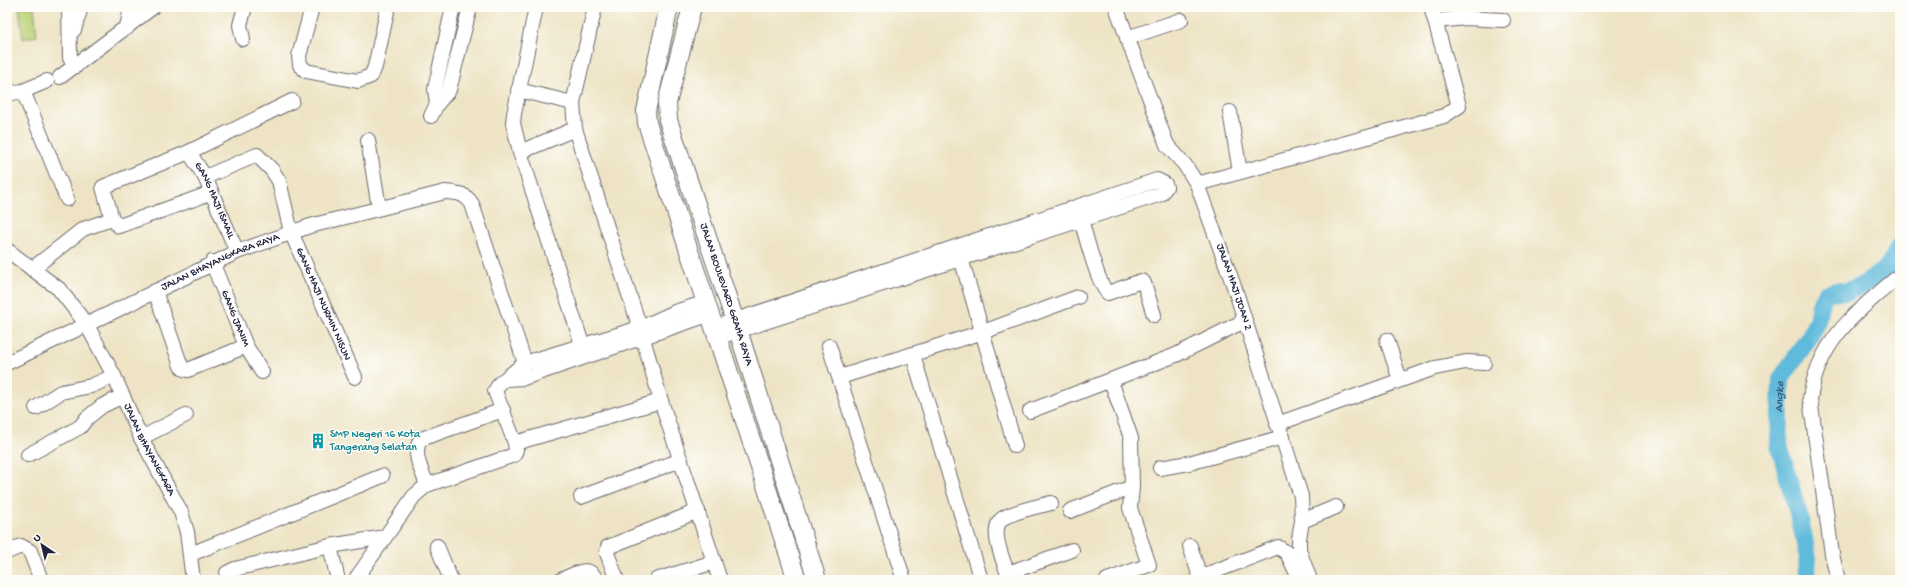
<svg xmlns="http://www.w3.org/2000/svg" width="1907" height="587" font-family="'Gochi Hand',sans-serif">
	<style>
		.green { fill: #bad176; stroke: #6e7a58 }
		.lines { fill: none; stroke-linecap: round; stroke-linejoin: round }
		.river { stroke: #5ebadc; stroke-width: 18 }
		.minor-casing { stroke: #69666b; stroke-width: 16 }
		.major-casing { stroke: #69666b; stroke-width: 20 }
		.minor { stroke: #fff; stroke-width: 14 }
		.major { stroke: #fff; stroke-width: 18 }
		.labels { text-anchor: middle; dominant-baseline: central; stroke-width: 3; stroke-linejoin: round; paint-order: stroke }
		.street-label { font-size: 11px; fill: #22223b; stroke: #fdfcf7 }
		.culture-label { font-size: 11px; fill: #0d838f; stroke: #fdfcf7; text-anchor: start }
		.water-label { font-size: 12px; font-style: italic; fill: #3a5f7b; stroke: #fdfcf7 }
	</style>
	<rect width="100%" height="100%" fill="#fdfcf7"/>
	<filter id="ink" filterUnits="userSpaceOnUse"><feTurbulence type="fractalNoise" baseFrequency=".025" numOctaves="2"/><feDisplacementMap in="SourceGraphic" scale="8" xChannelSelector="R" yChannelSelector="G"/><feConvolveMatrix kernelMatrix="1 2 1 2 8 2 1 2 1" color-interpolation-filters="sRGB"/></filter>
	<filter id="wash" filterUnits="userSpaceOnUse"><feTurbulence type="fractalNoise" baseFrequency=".012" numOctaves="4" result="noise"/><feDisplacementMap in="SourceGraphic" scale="16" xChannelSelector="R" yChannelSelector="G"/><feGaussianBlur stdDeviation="0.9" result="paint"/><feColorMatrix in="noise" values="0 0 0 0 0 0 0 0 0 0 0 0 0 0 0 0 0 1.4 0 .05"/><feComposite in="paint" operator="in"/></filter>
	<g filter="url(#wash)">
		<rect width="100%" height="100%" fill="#eee4c5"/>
		<path class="green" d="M19,7H34L37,36L23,39Z"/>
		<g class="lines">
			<path class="river" id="s1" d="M1806,580L1808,558L1801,524L1779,445L1781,379L1810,336L1817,321L1820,304L1825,294L1835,291L1846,292L1862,286L1889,266L1900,245"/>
		</g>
	</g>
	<g filter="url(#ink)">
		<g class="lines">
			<defs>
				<g id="minor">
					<path d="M69,7L70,58L76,66"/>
					<path d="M312,7L299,56L300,65L306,71L358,81L371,76L375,67L388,7"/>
					<path d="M536,7L514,114L513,123L520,152L583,347"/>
					<path d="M595,7L573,103L575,129L640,328L661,401L720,580"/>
					<path id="s2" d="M1116,7L1167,145L1185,165L1197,184L1236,292L1301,496L1302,521L1299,539V550L1310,580"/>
					<path d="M1436,21L1466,18L1503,20"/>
					<path d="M127,28L131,7"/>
					<path d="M74,30L81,7"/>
					<path d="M1127,38L1181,20"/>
					<path d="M243,39L240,25L245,7"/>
					<path d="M60,77L153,7"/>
					<path d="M518,90L573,103"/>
					<path d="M23,91L67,199"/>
					<path d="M7,94L23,91L47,81"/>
					<path d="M437,104L435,89L453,7"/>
					<path d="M1230,112L1240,172"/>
					<path d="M431,116L437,104L449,90L470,7"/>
					<path d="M368,140L379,208"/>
					<path id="s3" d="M189,152L205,177L237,252"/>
					<path d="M520,152L575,129"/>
					<path id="s4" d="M205,177L257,155L272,170L279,181L291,232L355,377"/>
					<path d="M1197,184L1444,116L1459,106L1431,7"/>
					<path d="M211,193L119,226L112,219L103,187L189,152L292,101"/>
					<path d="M1079,212C1083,226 1098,286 1108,293L1141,281L1144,283L1154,315"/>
					<path id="s5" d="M7,250L59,289L87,325L114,376L141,438L181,512L187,532L193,580"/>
					<path d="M959,251L1015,446"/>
					<path id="s6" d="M212,262L246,346L262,372"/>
					<path d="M32,269L83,229L112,219"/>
					<path d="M155,291L181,366L184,369L188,370L246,346"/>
					<path d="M715,327L1154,181L1157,180L1165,184L1166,187L1161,194L719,337"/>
					<path d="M1387,340L1400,380"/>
					<path d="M829,346L904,580"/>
					<path d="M913,355L981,580"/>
					<path id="s7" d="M7,363L237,252L310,226L445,192C458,193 465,193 472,204L525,363"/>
					<path d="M840,377L983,332L1078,297"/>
					<path d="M506,379L524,378L711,314"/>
					<path d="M36,408L61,392L91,386L114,376"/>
					<path d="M1030,411L1176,355L1244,321"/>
					<path d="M1277,424L1435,368L1466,362L1484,363"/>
					<path d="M141,438L186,415"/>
					<path d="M515,443L661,401"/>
					<path d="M28,455L80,427L87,418L102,406L123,396"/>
					<path d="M1160,468L1189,463L1283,437"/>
					<path d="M427,485C422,470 411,453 421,439L503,410"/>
					<path d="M581,497L681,460"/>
					<path d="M1070,511L1132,487"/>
					<path d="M1302,521L1336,507"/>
					<path d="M330,546L338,580"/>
					<path d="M437,546L451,580"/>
					<path d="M1190,546L1201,580"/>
					<path d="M7,552L21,546L30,551L41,580"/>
					<path d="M191,554L382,476"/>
					<path d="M1008,573L1072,550"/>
					<path d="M1200,577L1278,547L1287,553L1300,580"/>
					<path d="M228,580L227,573L235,569L330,546L385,537"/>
					<path d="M355,580L414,496L427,485L514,455L516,450L515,443L495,391L500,383L525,363L640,328L675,312L707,302"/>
					<path d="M561,580C574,575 589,563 596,580"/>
					<path d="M617,580L607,553L608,547L698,511"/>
					<path d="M656,580L714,562"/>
					<path d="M1010,580C1005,564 986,526 1005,517C1019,510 1036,507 1051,503"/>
					<path d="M1107,580L1149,565L1130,508L1132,487L1131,438L1111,381"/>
					<path d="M1838,580L1832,554L1810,399C1818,340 1857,312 1900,275"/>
				</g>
				<g id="major">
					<path d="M669,7L646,111L647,123L797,580"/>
					<path id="s8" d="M692,7L667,103L668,120L738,330L817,580"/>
				</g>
			</defs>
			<use href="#minor" class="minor-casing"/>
			<use href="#major" class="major-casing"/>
			<use href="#minor" class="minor"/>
			<use href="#major" class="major"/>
		</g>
	</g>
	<defs>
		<symbol id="building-bare" viewBox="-9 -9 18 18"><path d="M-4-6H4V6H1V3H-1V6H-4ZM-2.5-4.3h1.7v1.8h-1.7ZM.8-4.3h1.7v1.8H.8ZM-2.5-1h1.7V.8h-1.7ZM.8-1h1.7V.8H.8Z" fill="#0f9aa8" stroke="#fdfcf7" stroke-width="2.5" paint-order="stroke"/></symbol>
	</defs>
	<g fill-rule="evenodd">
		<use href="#building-bare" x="307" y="430" width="22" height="22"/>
	</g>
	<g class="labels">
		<g class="street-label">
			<text stroke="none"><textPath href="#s3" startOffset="55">GANG HAJI ISMAIL</textPath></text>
			<text stroke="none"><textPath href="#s7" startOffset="236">JALAN BHAYANGKARA RAYA</textPath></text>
			<text stroke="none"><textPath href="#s2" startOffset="306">JALAN HAJI JOAN 2</textPath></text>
			<text stroke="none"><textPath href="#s8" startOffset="300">JALAN BOULEVARD GRAHA RAYA</textPath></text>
			<text stroke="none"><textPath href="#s4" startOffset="222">GANG HAJI NURMIN NISUN</textPath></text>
			<text stroke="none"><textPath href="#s6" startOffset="61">GANG JANIM</textPath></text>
			<text stroke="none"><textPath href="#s5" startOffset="250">JALAN BHAYANGKARA</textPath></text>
		</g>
		<g class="culture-label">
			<text x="330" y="435">SMP Negeri 16 Kota<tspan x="330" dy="13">Tangerang Selatan</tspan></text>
		</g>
		<g class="water-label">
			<text stroke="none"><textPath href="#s1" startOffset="187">Angke</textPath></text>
		</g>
	</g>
	<rect width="1907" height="587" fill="none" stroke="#fdfcf7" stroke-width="24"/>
	<g transform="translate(42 545) rotate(325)" stroke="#fdfcf7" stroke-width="3" paint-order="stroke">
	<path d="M0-3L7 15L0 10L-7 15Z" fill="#22223b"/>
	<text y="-6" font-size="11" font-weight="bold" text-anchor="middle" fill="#22223b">U</text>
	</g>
</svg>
